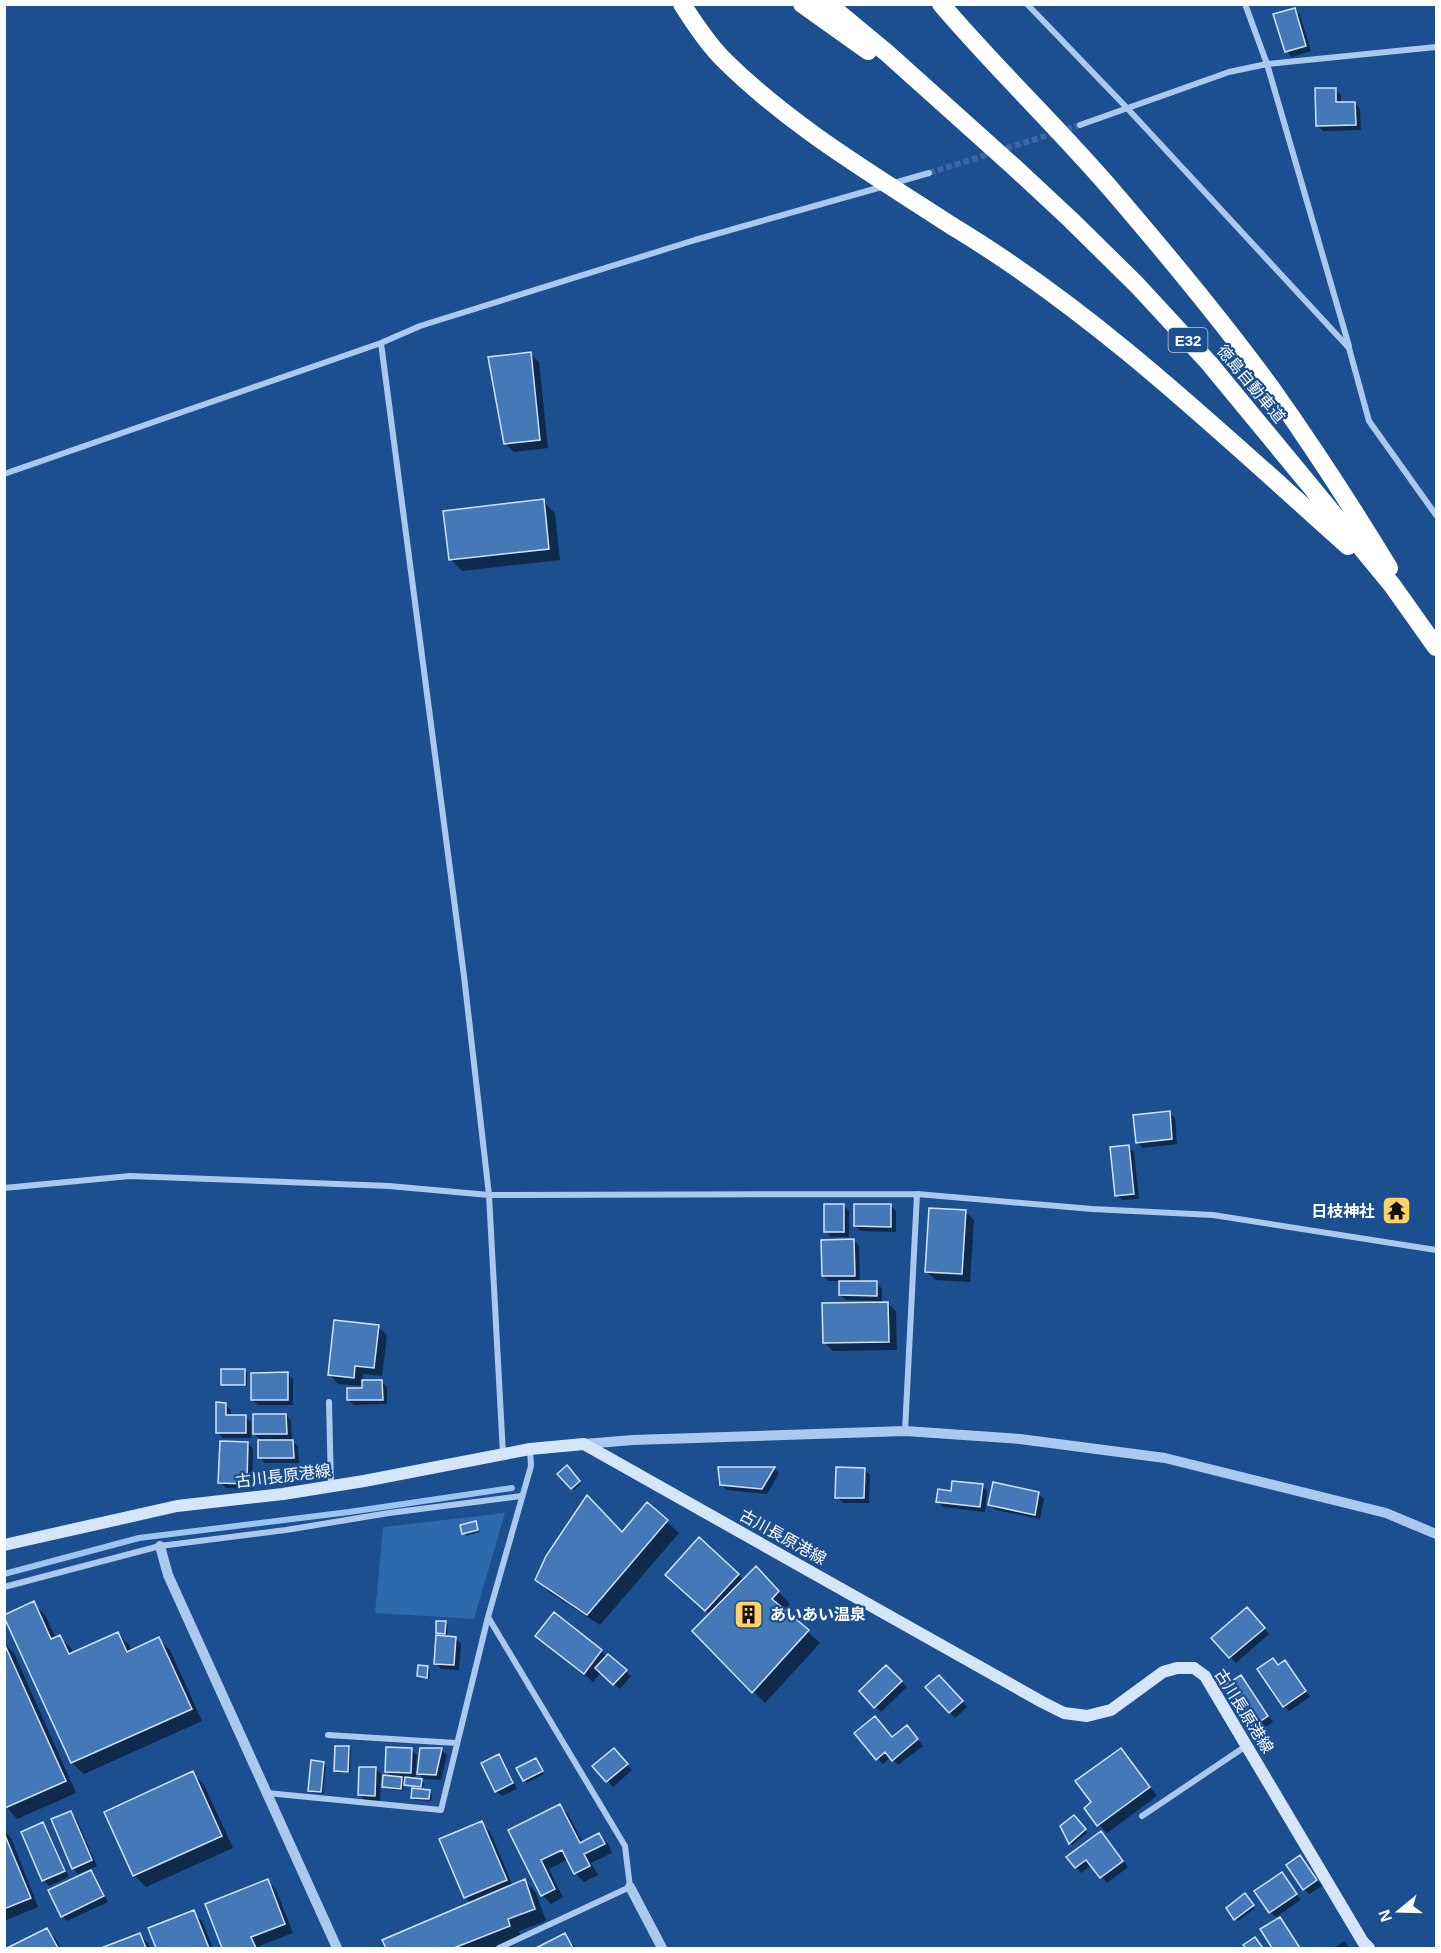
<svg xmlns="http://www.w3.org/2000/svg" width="1441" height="1953" font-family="Arial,'Noto Sans JP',sans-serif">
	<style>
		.green { fill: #2e69ad }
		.shadow { fill: #0007 }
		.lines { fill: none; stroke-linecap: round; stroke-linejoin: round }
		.stream { stroke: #9cc4f0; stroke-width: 6 }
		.building { fill: #4478b7; stroke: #cfe3fa; stroke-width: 1.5 }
		.minor-tunnel { stroke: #3d69a0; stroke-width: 6; stroke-dasharray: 6 3; stroke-linecap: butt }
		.minor { stroke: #a9c9ee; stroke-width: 6 }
		.tertiary { stroke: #a9c9ee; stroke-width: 10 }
		.secondary { stroke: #d6e6fa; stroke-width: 12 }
		.motorway { stroke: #fff; stroke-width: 18 }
		.motorway-bridge { stroke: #fff; stroke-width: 18 }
		.labels { text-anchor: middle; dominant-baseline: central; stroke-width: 4.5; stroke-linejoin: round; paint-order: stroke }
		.shield { fill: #1b4f8f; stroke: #bbcadd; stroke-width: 1.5 }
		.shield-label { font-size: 15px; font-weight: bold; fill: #fff }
		.street-label { font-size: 16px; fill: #fff; stroke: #1b4f8f }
		.poi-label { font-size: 16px; font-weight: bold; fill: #fff; stroke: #1b4f8f; text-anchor: end }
	</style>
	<rect width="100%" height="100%" fill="#1b4f8f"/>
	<path class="green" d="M505,1513L474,1619L375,1613L383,1527Z"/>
	<path class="shadow" d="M1295,9L1300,15L1311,51L1292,57L1286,51Z
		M1335,89L1341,95V103H1355L1360,109L1361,130L1323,131L1317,125Z
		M530,354L539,362L548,448L514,452L505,443Z
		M543,501L555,513L560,560L462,571L450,559Z
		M1169,1113L1175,1118L1177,1144L1143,1148L1137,1142Z
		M1129,1147L1134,1152L1139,1199L1122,1200L1116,1195Z
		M844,1205L849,1211V1237H831L826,1232Z
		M891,1206L896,1211V1232L861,1231L855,1226Z
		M1403,1209L1406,1211L1405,1219L1393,1217L1390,1215Z
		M965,1211L974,1220L970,1282L936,1280L927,1272Z
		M854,1240L859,1246L860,1283H877L882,1289V1303H888L896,1312L897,1350L833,1351L824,1342L876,1304V1301L846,1300L841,1295V1281H829L823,1276Z
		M378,1327L387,1335L382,1376L363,1374L362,1382L381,1381L387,1387V1404L354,1405L348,1400L363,1389V1386L338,1384L330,1375Z
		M245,1371L247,1373V1386H225L223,1384Z
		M287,1374L293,1379V1405H258L253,1400Z
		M225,1404L231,1410V1416L246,1417L251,1422V1438H223L217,1432Z
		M286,1415L291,1421L292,1441L298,1447L299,1463H265L259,1457L262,1441L254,1434Z
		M248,1443L253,1449L252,1489L226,1488L220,1482Z
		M567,1467L581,1484L574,1490L560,1474Z
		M774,1468L779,1473L767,1494L727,1490L722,1485Z
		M864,1469L870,1475L869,1503H843L837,1497Z
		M982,1486L987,1491L985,1512L943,1507L938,1502L952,1492Z
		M1038,1493L1044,1499L1040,1519L996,1510L990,1505Z
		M647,1504L679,1533L600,1625L549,1592L537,1580L622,1534Z
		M475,1522L480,1532L466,1536L462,1526Z
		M756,1568L790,1604L784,1610L820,1643L765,1703L695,1631L710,1614L676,1583L738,1575L744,1580Z
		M33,1603L45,1615L56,1638L59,1637L71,1648L73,1654L117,1633L129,1645L132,1651L158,1639L170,1650L202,1721L84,1774L72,1763L6,1616Z
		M554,1614L631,1676L620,1689L601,1672L593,1682L537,1636Z
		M1252,1614L1269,1634L1236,1663L1214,1638Z
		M445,1623L448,1625L447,1638H455L461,1644L459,1670L441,1669L436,1663L442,1637L437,1632Z
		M4,1643L14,1653L76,1793L17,1819L4,1804Z
		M1285,1662L1310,1697L1289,1711L1284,1706Z
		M886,1667L907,1687L881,1712L861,1691Z
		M428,1668L430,1670L429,1679L421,1678L419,1676Z
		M1241,1677L1273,1722L1258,1732L1253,1726Z
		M945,1682L967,1707L955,1718L950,1712Z
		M912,1732L923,1746L898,1765L891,1757L883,1764L878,1759L893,1738Z
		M349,1748L351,1750L350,1773H338L335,1770Z
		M411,1749L417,1755L415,1780L424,1783L422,1791L429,1792L432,1794L431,1801L415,1800L413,1797L414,1787L408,1786L404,1782L403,1791L386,1789L383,1787L392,1777L387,1771Z
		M441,1750L447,1755L441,1780L424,1779L419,1773Z
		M1120,1750L1129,1758L1157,1796L1107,1833L1099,1825L1093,1803Z
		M619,1755L632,1770L613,1787L595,1766Z
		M499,1756L504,1762L517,1789L502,1796L496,1791Z
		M538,1762L544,1774L527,1783L518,1768Z
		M324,1763L326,1766L323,1794L312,1793L310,1790Z
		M375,1769L381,1774L380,1801L365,1800L360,1795Z
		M192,1773L204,1785L233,1848L146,1887L135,1876L106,1812Z
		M560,1806L568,1814L583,1843L599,1835L608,1844L612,1853L591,1863L598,1875L584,1882L575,1873L568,1859L549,1869L563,1897L551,1904L542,1895L510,1831Z
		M71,1812L76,1818L97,1866L78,1874L73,1868Z
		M1074,1817L1087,1833L1072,1845L1070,1843Z
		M482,1823L490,1832L513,1886L525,1881L536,1893L546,1921L519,1931L521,1938L495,1948H387L384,1941L472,1903L465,1897Z
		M43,1824L48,1830L69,1877L49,1886L44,1880Z
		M4,1831L11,1838L38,1907L4,1921Z
		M1106,1838L1128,1867L1107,1883L1092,1865L1081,1873L1068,1857Z
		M1300,1857L1322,1886L1309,1894L1304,1889Z
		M91,1871L96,1877L108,1902L67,1921L62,1916Z
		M1282,1874L1301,1900L1276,1917L1270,1912Z
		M268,1881L276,1890L293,1933L259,1946L260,1948H223L207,1905Z
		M1247,1898L1255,1908L1238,1921L1228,1909Z
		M193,1912L202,1921L213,1948H158L150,1928Z
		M1280,1919L1285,1924L1300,1948H1274L1262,1930Z
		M47,1930L56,1939L61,1948H11Z
		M139,1935L148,1943L150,1948H105Z
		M565,1935L576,1948H539Z
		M1344,1941L1350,1948H1334Z"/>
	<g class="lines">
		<path class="stream" d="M4,1574L139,1538L349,1512L512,1488"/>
	</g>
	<path class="building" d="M1295,8L1306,46L1285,52L1273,14Z
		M1315,88H1336V102H1355L1356,125L1316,126Z
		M531,352L540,440L504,444L488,357Z
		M544,499L549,549L449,560L443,511Z
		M1170,1111L1172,1139L1136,1143L1133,1115Z
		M1129,1145L1134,1194L1115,1196L1110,1147Z
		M824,1204H844V1232H824Z
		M854,1204H891V1227L854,1226Z
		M1390,1206L1404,1207L1403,1217L1389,1215Z
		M929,1208L966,1210L962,1274L925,1272Z
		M854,1239L855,1276H822L821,1240Z
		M839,1281H877V1296L839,1295Z
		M888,1302L889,1342L823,1343L822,1303Z
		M334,1320L379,1325L374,1368L355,1366L354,1378L328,1375Z
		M221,1369H245V1385H221Z
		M288,1372V1400H251V1373Z
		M362,1380H382L383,1400H347V1388H362Z
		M216,1402L226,1403V1415H246V1433H216Z
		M253,1414H286L287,1434H253Z
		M258,1440H293L294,1458H258Z
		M220,1441L248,1442L247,1484L218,1483Z
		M567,1465L580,1481L571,1489L557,1474Z
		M718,1467H775L762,1489L720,1485Z
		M836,1467L865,1468L864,1498H835Z
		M952,1481L983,1484L980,1507L936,1502L938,1489L951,1491Z
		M993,1482L1039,1492L1035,1515L988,1505Z
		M587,1495L622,1532L647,1502L668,1520L587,1615L535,1580L546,1556Z
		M476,1521L478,1530L462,1534L460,1525Z
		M699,1537L739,1574L705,1611L665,1575Z
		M756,1566L779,1591L772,1599L809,1630L752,1693L692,1631Z
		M34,1601L51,1639L60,1635L69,1654L118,1632L127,1652L159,1637L192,1709L71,1763L4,1617V1615Z
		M1247,1607L1265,1628L1229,1658L1211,1638Z
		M554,1612L602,1650L584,1674L535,1636Z
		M436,1621H446L445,1634L436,1633Z
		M436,1635L456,1637L454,1665L434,1664Z
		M4,1643L66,1781L5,1808H4Z
		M608,1654L627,1670L613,1685L595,1668Z
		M1273,1658L1278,1665L1285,1660L1306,1691L1283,1707L1257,1669Z
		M418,1665L428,1666L427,1678L417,1676Z
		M886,1665L902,1681L874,1708L859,1691Z
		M939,1675L963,1701L949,1713L925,1687Z
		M1241,1675L1268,1716L1252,1727L1224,1686Z
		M875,1716L892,1737L907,1725L918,1739L892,1761L885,1752L876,1760L854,1733Z
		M335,1746H349L348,1772L334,1771Z
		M386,1747L412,1748L411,1773L385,1772Z
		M420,1748H442L436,1775L417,1774Z
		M614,1748L628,1764L606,1782L592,1766Z
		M1121,1748L1150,1787L1097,1826L1084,1808L1091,1802L1075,1781Z
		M499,1754L513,1783L495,1792L481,1763Z
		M536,1758L543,1771L523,1781L516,1768Z
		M311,1760L324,1762L321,1792L308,1791Z
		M359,1767H376L375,1796L358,1795Z
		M193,1771L222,1836L133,1876L104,1812Z
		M383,1775L402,1777L401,1789L382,1787Z
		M405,1777L422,1779L421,1787L404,1785Z
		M412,1788L430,1790L429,1799L411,1798Z
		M560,1804L580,1843L599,1833L605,1844L584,1854L590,1866L574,1874L562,1850L541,1860L555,1889L541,1896L508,1830Z
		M71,1811L92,1860L72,1869L51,1819Z
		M1074,1815L1086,1829L1069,1844L1060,1826Z
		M482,1821L507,1880L464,1898L439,1839Z
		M43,1822L65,1871L42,1881L21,1832Z
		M1101,1831L1123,1861L1100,1878L1086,1860L1075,1868L1066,1857Z
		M4,1833L31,1898L4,1909Z
		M1300,1855L1317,1880L1303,1890L1286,1865Z
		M91,1870L104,1896L61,1917L48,1890Z
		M1282,1872L1297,1894L1269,1913L1254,1891Z
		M268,1879L285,1924L251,1937L256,1948H222L205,1904Z
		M525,1879L535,1909L508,1919L510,1926L454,1948H386L382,1940Z
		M1245,1893L1254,1905L1234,1920L1226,1908Z
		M194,1910L209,1948H156L148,1928Z
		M1280,1917L1300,1948H1272L1260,1929Z
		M47,1928L58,1948H7Z
		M140,1933L146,1948H101Z
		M565,1933L573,1948H536Z
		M1255,1937L1263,1948H1246L1243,1945Z"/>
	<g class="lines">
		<path class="minor-tunnel" d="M929,173L1080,125"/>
		<path class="minor" d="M1027,4L1127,108L1349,348L1369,421L1436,515
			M1245,4L1267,64L1349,346
			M1080,125L1229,72L1267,64L1436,47
			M894,183L929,173
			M381,343L464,976L489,1195L503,1454
			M4,474L381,343L420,326L695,240L885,186
			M4,1188L130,1176L389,1186L489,1195L917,1194L1092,1209L1213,1215L1436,1250
			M329,1402L331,1486
			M905,1431L917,1194
			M4,1587L160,1546L286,1530L389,1513L521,1496
			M328,1735L456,1743
			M267,1793L441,1810L488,1617
			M1142,1816L1246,1746
			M499,1948L630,1887L625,1846L488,1617L531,1466L530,1449"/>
		<path class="tertiary" d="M584,1444L633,1440L905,1431L1020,1439L1165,1458L1386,1513L1436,1534
			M160,1546L168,1575L337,1948
			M630,1887L662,1948"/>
		<path class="secondary" d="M4,1545L177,1506L283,1494L364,1481L530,1449L584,1444L1042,1702L1064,1713L1087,1716L1111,1710L1163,1672L1177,1668H1194L1205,1676L1363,1942L1369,1948"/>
		<path class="motorway" d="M802,4L868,51
			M828,4L887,53L1013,166L1071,220L1137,285L1209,363L1392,585L1436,647
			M941,4C997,70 1060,129 1116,195C1170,258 1223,322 1272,389C1313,447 1352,507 1389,568
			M952,226C1098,314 1221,433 1348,546"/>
		<path class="motorway-bridge" d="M682,4C694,23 707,43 723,59C790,126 874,175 952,226"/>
	</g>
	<defs>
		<symbol id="temple-square" viewBox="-11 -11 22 22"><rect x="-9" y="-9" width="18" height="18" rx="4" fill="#ffd166" stroke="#1b4f8f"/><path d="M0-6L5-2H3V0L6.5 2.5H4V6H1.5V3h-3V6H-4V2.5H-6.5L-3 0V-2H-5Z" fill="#111"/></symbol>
		<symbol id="building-square" viewBox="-11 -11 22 22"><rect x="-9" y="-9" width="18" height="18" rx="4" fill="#ffd166" stroke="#1b4f8f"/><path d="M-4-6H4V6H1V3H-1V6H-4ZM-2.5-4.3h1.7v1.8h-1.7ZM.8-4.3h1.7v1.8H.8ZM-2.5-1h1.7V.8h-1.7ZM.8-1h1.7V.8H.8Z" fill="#111"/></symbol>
	</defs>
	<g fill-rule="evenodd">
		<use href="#temple-square" x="1380" y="1194" width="33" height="33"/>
		<use href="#building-square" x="732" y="1598" width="33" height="33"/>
	</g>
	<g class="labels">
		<rect class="shield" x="1168.5" y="328" width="39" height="24" rx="4.5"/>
		<g class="shield-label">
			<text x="1188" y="340">E32</text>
		</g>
		<g class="street-label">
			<text transform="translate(1251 384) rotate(50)">徳島自動車道</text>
			<text transform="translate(283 1476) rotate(-7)">古川長原港線</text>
			<text transform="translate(783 1537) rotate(29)">古川長原港線</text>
			<text transform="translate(1244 1711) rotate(58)">古川長原港線</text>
		</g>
		<g class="poi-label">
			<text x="1375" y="1211">日枝神社</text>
			<text x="770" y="1614" text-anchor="start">あいあい温泉</text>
		</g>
	</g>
	<rect width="1441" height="1953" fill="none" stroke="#ffffff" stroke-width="12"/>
	<g transform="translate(1399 1911) rotate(251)" stroke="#1b4f8f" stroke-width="4.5" paint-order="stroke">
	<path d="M0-4.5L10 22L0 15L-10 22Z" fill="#ffffff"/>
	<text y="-9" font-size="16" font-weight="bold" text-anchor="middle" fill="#ffffff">N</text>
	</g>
</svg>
